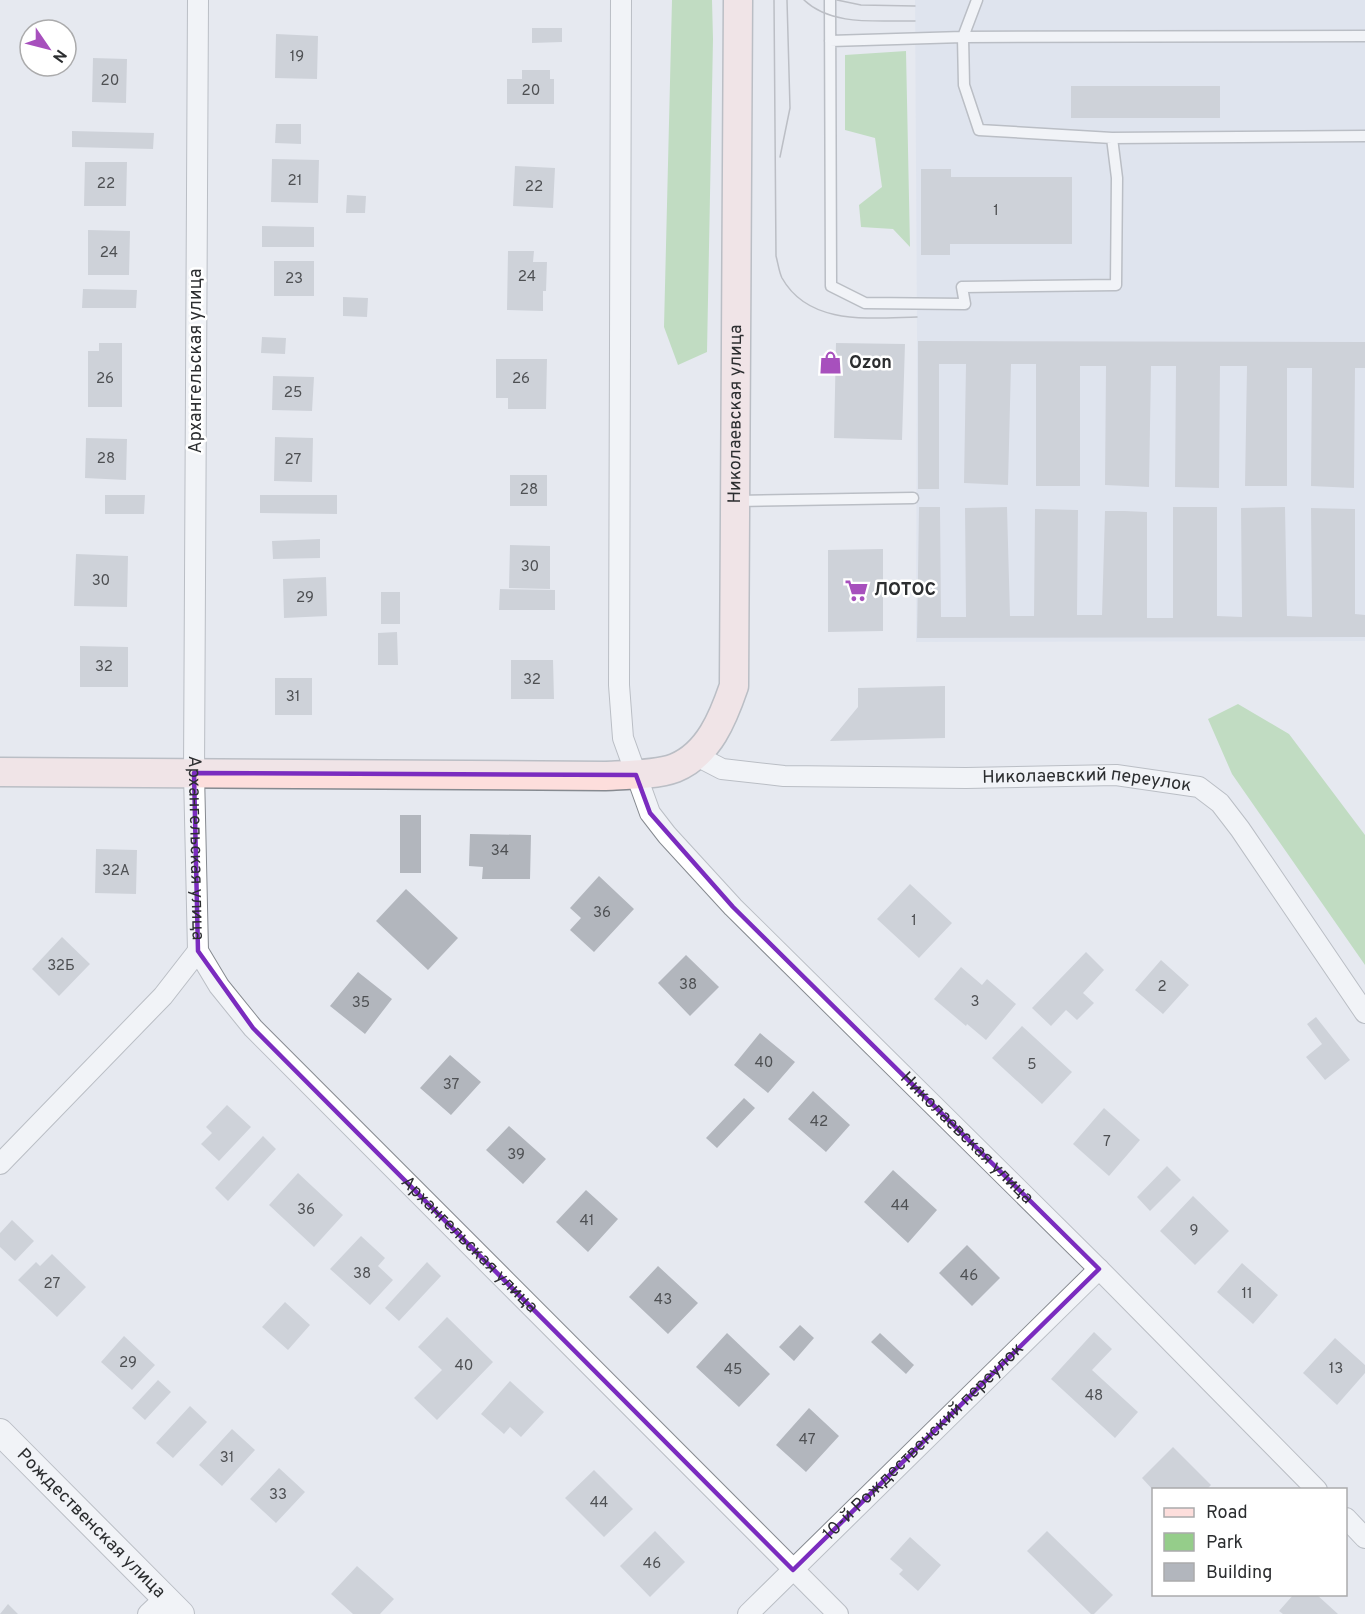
<svg xmlns="http://www.w3.org/2000/svg" width="1365" height="1614" font-family="Overpass,sans-serif">
	<style>
		.built { fill: #d8deec }
		.green { fill: #95cd8a }
		.building { fill: #b2b6bd }
		.lines { fill: none; stroke-linecap: round; stroke-linejoin: round }
		.service-casing { stroke: #868a90; stroke-width: 13 }
		.minor-casing { stroke: #868a90; stroke-width: 22 }
		.tertiary-casing { stroke: #868a90; stroke-width: 28 }
		.secondary-casing { stroke: #868a90; stroke-width: 31 }
		.service { stroke: #fff; stroke-width: 10 }
		.minor { stroke: #fff; stroke-width: 20 }
		.tertiary { stroke: #fff; stroke-width: 26 }
		.secondary { stroke: #fddedc; stroke-width: 28 }
		.tram { stroke: #898b90; stroke-width: 1.5 }
		.marked { fill: none; stroke: #7b2cbf; stroke-width: 4.5; stroke-linejoin: round }
		.labels { text-anchor: middle; dominant-baseline: central; stroke-width: 5; stroke-linejoin: round; paint-order: stroke }
		.number-label { font-size: 15px; fill: #4e5053 }
		.street-label { font-size: 18px; fill: #2c2e30; stroke: #fff }
		.poi-label { font-size: 18px; font-weight: bold; fill: #2c2e30; stroke: #fff; text-anchor: start }
	</style>
	<rect width="100%" height="100%" fill="#e6e9f0"/>
	<path class="built" d="M915,0H1365V641L916,642L917,333Z"/>
	<path class="green" d="M672,0H712L713,39L707,352L678,365L664,327Z
		M906,51L910,247L893,229L861,227L859,205L882,187L875,138L845,130V55Z
		M1238,704L1289,734L1365,835V965L1232,774L1208,719Z"/>
	<path class="building" d="M532,28H562V42L532,43Z
		M276,34L318,36L317,79L275,78Z
		M93,58L127,59L126,103L92,102Z
		M522,70H550V79H554V104H507V79H522Z
		M1071,86H1220V118H1071Z
		M276,124H301V144L275,143Z
		M72,131L154,133L153,149L72,147Z
		M272,159L319,160L318,203L271,202Z
		M85,162H127L126,206H84Z
		M515,166L555,168L553,208L513,206Z
		M921,169H951V177H1072V244H950V255H921Z
		M347,195L366,196L365,213H346Z
		M262,226L314,227V247H262Z
		M88,230L130,231L129,275H88Z
		M508,251H534L533,262H547L546,291H543V311L507,310Z
		M274,261H314V296H274Z
		M83,289L137,290L136,308H82Z
		M343,297L368,298L367,317L343,316Z
		M262,337L286,338L285,354L261,353Z
		M918,341L1365,342V368H1355L1354,488L1311,486L1312,368H1287V486H1245L1247,366H1220L1219,488L1175,487L1176,366H1151L1149,487L1105,485L1106,366H1080V486H1036V364H1011L1008,485L964,483L966,364H939V489H918Z
		M99,343H122V407H88V351H99Z
		M836,343L905,344L902,440L834,438Z
		M496,359H547L546,409H508V398H496Z
		M273,376L314,377L312,411L272,410Z
		M275,437L313,438L312,482L274,481Z
		M86,438L127,439L126,480L85,478Z
		M510,475H547V506H510Z
		M105,495H145L144,514H105Z
		M260,495H337V514L260,513Z
		M919,507H940L941,617H966L965,508L1007,507L1010,616H1034L1035,509L1078,510L1077,615H1102L1105,511H1125L1147,512V618H1173V507H1217V616L1242,617L1241,508L1285,507L1287,616L1312,617L1311,508L1355,509V614L1365,615V637L917,638Z
		M320,539V558L273,559L272,541Z
		M510,545L550,546V589L509,588Z
		M883,549V631L828,632V550Z
		M76,554L128,556L127,607L74,606Z
		M326,577L327,616L284,618L283,579Z
		M500,589L555,590V610H499Z
		M381,592H400V624H381Z
		M397,632L398,665H378V633Z
		M80,646L128,647V687H80Z
		M511,660H553L554,699H511Z
		M275,678H312V715H275Z
		M945,686V738L830,741L858,707V688Z
		M400,815H421V873H400Z
		M470,834L531,835L530,879H482L483,867L469,866Z
		M96,849L137,850L136,894L95,893Z
		M599,876L634,909L594,952L570,930L581,918L570,908Z
		M910,884L952,923L919,958L877,919Z
		M406,889L458,938L428,970L376,921Z
		M62,937L90,964L59,996L32,969Z
		M1086,952L1104,970L1083,993L1094,1003L1077,1020L1066,1010L1051,1026L1032,1008Z
		M686,955L719,987L690,1016L658,983Z
		M1161,960L1189,985L1163,1014L1135,990Z
		M961,967L982,985L987,979L1016,1004L986,1040L967,1024L966,1026L934,999Z
		M358,972L392,999L365,1034L330,1006Z
		M1316,1017L1350,1060L1325,1080L1306,1057L1322,1044L1307,1024Z
		M1022,1026L1072,1072L1042,1104L992,1058Z
		M760,1033L795,1062L768,1093L734,1065Z
		M450,1055L481,1082L451,1115L420,1088Z
		M813,1091L850,1125L826,1152L788,1119Z
		M744,1098L755,1108L717,1148L706,1138Z
		M227,1105L251,1127L219,1161L201,1144L212,1133L206,1127Z
		M1104,1108L1140,1140L1109,1176L1073,1144Z
		M509,1126L546,1159L523,1184L486,1150Z
		M263,1136L276,1149L228,1201L215,1188Z
		M1167,1166L1181,1180L1150,1211L1137,1197Z
		M893,1170L937,1210L908,1243L864,1202Z
		M298,1173L343,1215L314,1247L269,1205Z
		M586,1190L618,1219L588,1252L556,1222Z
		M1193,1196L1229,1231L1195,1265L1160,1231Z
		M12,1220L34,1241L15,1261L0,1247V1233Z
		M361,1236L385,1258L378,1266L393,1280L370,1305L330,1269Z
		M967,1245L1000,1278L972,1306L939,1273Z
		M52,1254L86,1287L57,1317L18,1280L36,1262L40,1266Z
		M427,1262L441,1276L399,1321L385,1308Z
		M1242,1263L1278,1295L1253,1324L1217,1292Z
		M658,1266L698,1303L668,1334L629,1297Z
		M285,1302L310,1325L288,1350L262,1327Z
		M447,1317L493,1362L437,1420L414,1398L442,1370L418,1347Z
		M800,1325L814,1338L794,1361L779,1347Z
		M1094,1332L1112,1349L1092,1370L1138,1412L1115,1438L1051,1379Z
		M727,1333L770,1374L739,1407L696,1367Z
		M880,1333L914,1365L906,1374L871,1342Z
		M124,1336L155,1365L132,1390L101,1362Z
		M1335,1338L1365,1365V1373L1337,1405L1303,1373Z
		M158,1380L171,1392L145,1420L132,1408Z
		M510,1381L544,1412L521,1437L510,1427L504,1434L481,1414Z
		M190,1406L207,1422L173,1458L156,1443Z
		M809,1408L839,1436L806,1472L776,1445Z
		M232,1429L255,1450L222,1486L199,1465Z
		M1173,1447L1211,1485L1206,1490H1153L1142,1478Z
		M279,1468L305,1492L276,1523L250,1499Z
		M594,1470L633,1509L604,1537L565,1498Z
		M655,1531L685,1562L650,1597L620,1566Z
		M1047,1531L1113,1595L1094,1614H1091L1027,1551Z
		M910,1537L941,1565L918,1591L899,1574L903,1570L890,1559Z
		M357,1566L394,1599L380,1614H353L331,1594Z
		M1294,1594H1316L1338,1614H1283L1279,1611Z
		M8,1604L18,1614H0Z"/>
	<g class="lines">
		<defs>
			<path id="service" d="M830,0L831,286L865,303L965,304L962,287L1116,285L1117,178L1112,138
				M977,0L963,37L964,85L979,130L1112,138L1365,136
				M830,41L963,37L1365,36
				M737,501L913,498"/>
			<g id="minor">
				<path id="s1" d="M198,0L194,773L198,951L219,986L253,1028L838,1614"/>
				<path id="s2" d="M621,0L619,685L623,738L650,813L667,835L733,907L1099,1269L1317,1490"/>
				<path id="s3" d="M695,755L722,769L784,776L966,778L1116,775L1199,787L1220,803L1240,829L1365,1013"/>
				<path d="M0,1164L163,996L198,951"/>
				<path d="M1346,1518L1365,1538"/>
				<path d="M148,1614L165,1598"/>
				<path id="s4" d="M748,1614L1099,1269"/>
			</g>
			<g id="tertiary">
				<path id="s5" d="M0,1432L181,1614"/>
			</g>
			<g id="secondary">
				<path id="s6" d="M0,772L605,776C624,775 657,775 675,768C709,754 723,718 734,686L738,0"/>
			</g>
		</defs>
		<use href="#service" class="service-casing"/>
		<use href="#minor" class="minor-casing"/>
		<use href="#tertiary" class="tertiary-casing"/>
		<use href="#secondary" class="secondary-casing"/>
		<use href="#service" class="service"/>
		<use href="#minor" class="minor"/>
		<use href="#tertiary" class="tertiary"/>
		<use href="#secondary" class="secondary"/>
		<path class="tram" d="M774,0L776,256C778,263 779,272 782,278C809,326 870,318 917,317
			M804,0C832,27 879,20 915,21
			M837,0L861,5L915,6
			M780,157L790,108L787,0"/>
	</g>
	<path d="M0 0H1365V1614H0ZM194,773L636,775L650,813L733,907L1099,1269L793,1570L253,1028L198,951Z" fill="#e6e9f0" fill-opacity=".55" fill-rule="evenodd"/>
	<path class="marked" d="M194,773L636,775L650,813L733,907L1099,1269L793,1570L253,1028L198,951Z"/>
	<defs>
		<symbol id="shop-bare" viewBox="-9 -9 18 18"><path d="M-5-2.5h2.3a2.7 3.5 0 0 1 5.4 0H5L5.5 6h-11ZM-1.5-2.5h3a1.5 2.3 0 0 0-3 0Z" fill="#a750bd" stroke="#fff" stroke-width="2.5" paint-order="stroke"/></symbol>
		<symbol id="supermarket-bare" viewBox="-9 -9 18 18"><path d="M-6-5.5h2.5l.6 2H6L4.5 2H-2.5L-4.4-4H-6ZM-1.5 3.2a1.3 1.3 0 1 0 .1 0ZM3 3.2a1.3 1.3 0 1 0 .1 0Z" fill="#a750bd" stroke="#fff" stroke-width="2.5" paint-order="stroke"/></symbol>
	</defs>
	<g fill-rule="evenodd">
		<use href="#shop-bare" x="814" y="346" width="33" height="33"/>
		<use href="#supermarket-bare" x="840" y="574" width="33" height="33"/>
	</g>
	<g class="labels">
		<g class="number-label">
			<text x="297" y="57">19</text>
			<text x="110" y="81">20</text>
			<text x="531" y="91">20</text>
			<text x="295" y="181">21</text>
			<text x="106" y="184">22</text>
			<text x="534" y="187">22</text>
			<text x="996" y="211">1</text>
			<text x="109" y="253">24</text>
			<text x="527" y="277">24</text>
			<text x="294" y="279">23</text>
			<text x="105" y="379">26</text>
			<text x="521" y="379">26</text>
			<text x="293" y="393">25</text>
			<text x="106" y="459">28</text>
			<text x="293" y="460">27</text>
			<text x="529" y="490">28</text>
			<text x="530" y="567">30</text>
			<text x="101" y="581">30</text>
			<text x="305" y="598">29</text>
			<text x="104" y="667">32</text>
			<text x="532" y="680">32</text>
			<text x="293" y="697">31</text>
			<text x="500" y="851">34</text>
			<text x="116" y="871">32А</text>
			<text x="602" y="913">36</text>
			<text x="914" y="921">1</text>
			<text x="61" y="966">32Б</text>
			<text x="688" y="985">38</text>
			<text x="1162" y="987">2</text>
			<text x="975" y="1002">3</text>
			<text x="361" y="1003">35</text>
			<text x="764" y="1063">40</text>
			<text x="1032" y="1065">5</text>
			<text x="451" y="1085">37</text>
			<text x="819" y="1122">42</text>
			<text x="1107" y="1142">7</text>
			<text x="516" y="1155">39</text>
			<text x="900" y="1206">44</text>
			<text x="306" y="1210">36</text>
			<text x="587" y="1221">41</text>
			<text x="1194" y="1231">9</text>
			<text x="362" y="1274">38</text>
			<text x="969" y="1276">46</text>
			<text x="52" y="1284">27</text>
			<text x="1247" y="1294">11</text>
			<text x="663" y="1300">43</text>
			<text x="128" y="1363">29</text>
			<text x="464" y="1366">40</text>
			<text x="1336" y="1369">13</text>
			<text x="733" y="1370">45</text>
			<text x="1094" y="1396">48</text>
			<text x="807" y="1440">47</text>
			<text x="227" y="1458">31</text>
			<text x="278" y="1495">33</text>
			<text x="599" y="1503">44</text>
			<text x="652" y="1564">46</text>
		</g>
		<g class="street-label">
			<text transform="translate(196 361) rotate(-90)">Архангельская улица</text>
			<text stroke="none"><textPath href="#s6" startOffset="1052">Николаевская улица</textPath></text>
			<text stroke="none"><textPath href="#s3" startOffset="396">Николаевский переулок</textPath></text>
			<text stroke="none"><textPath href="#s1" startOffset="848">Архангельская улица</textPath></text>
			<text stroke="none"><textPath href="#s2" startOffset="1272">Николаевская улица</textPath></text>
			<text stroke="none"><textPath href="#s1" startOffset="1352">Архангельская улица</textPath></text>
			<text stroke="none"><textPath href="#s4" startOffset="246">10-й Рождественский переулок</textPath></text>
			<text stroke="none"><textPath href="#s5" startOffset="129">Рождественская улица</textPath></text>
		</g>
		<g class="poi-label">
			<text x="849" y="363">Ozon</text>
			<text x="874" y="590">ЛОТОС</text>
		</g>
	</g>
	<rect x="1152" y="1488" width="195" height="108" fill="#ffffff" stroke="#ababac" stroke-width="1.5"/>
	<rect x="1164" y="1508" width="30" height="9" fill="#fddedc" stroke="#ababac" stroke-width="1.5"/>
	<text x="1206" y="1518" font-size="18" fill="#2c2e30">Road</text>
	<rect x="1164" y="1533" width="30" height="18" fill="#95cd8a" stroke="#ababac" stroke-width="1.5"/>
	<text x="1206" y="1548" font-size="18" fill="#2c2e30">Park</text>
	<rect x="1164" y="1563" width="30" height="18" fill="#b2b6bd" stroke="#ababac" stroke-width="1.5"/>
	<text x="1206" y="1578" font-size="18" fill="#2c2e30">Building</text>
	<g transform="translate(48 48) rotate(125)"><circle r="28" fill="#ffffff" stroke="#ababac" stroke-width="1.5"/>
	<path d="M0-4.5L10 22L0 15L-10 22Z" fill="#a750bd"/>
	<text y="-9" font-size="16" font-weight="bold" text-anchor="middle" fill="#2c2e30">N</text>
	</g>
</svg>
